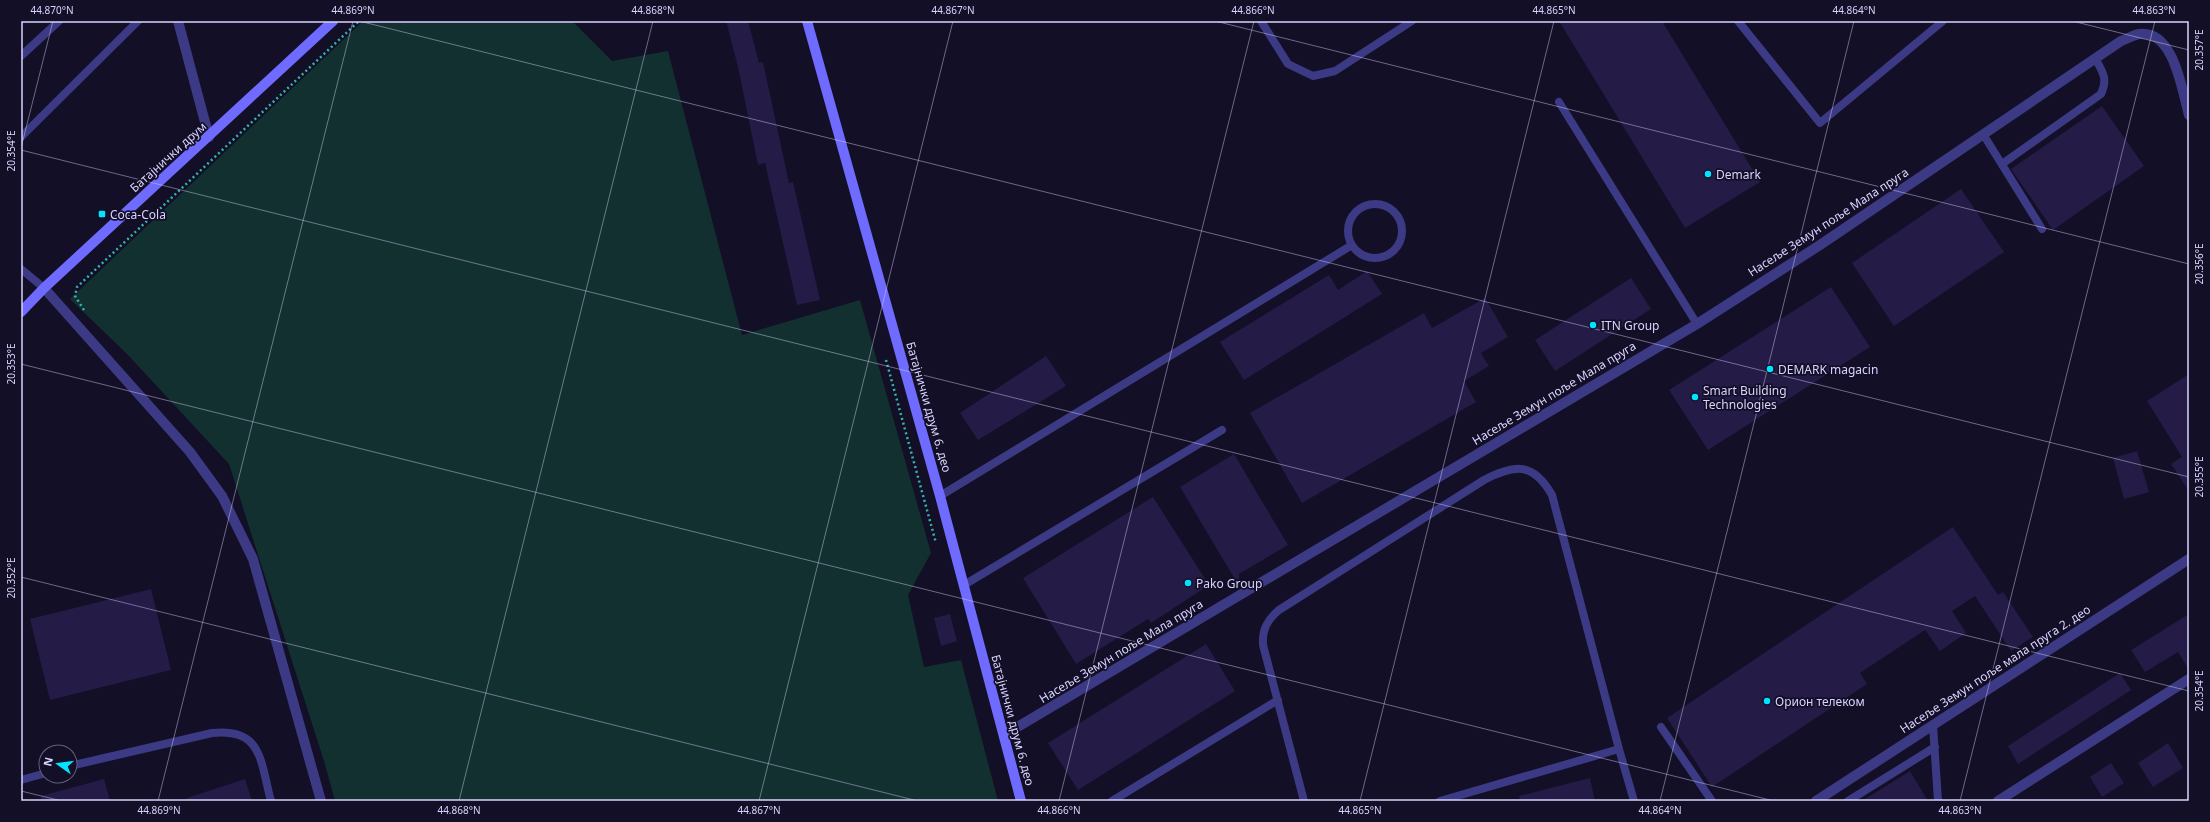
<svg xmlns="http://www.w3.org/2000/svg" width="2210" height="822" font-family="'Noto Sans',sans-serif">
	<style>
		.green { fill: #12302f }
		.building { fill: #241b47 }
		.lines { fill: none; stroke-linecap: round; stroke-linejoin: round }
		.path { stroke: #2fb8b0; stroke-width: 2.5; stroke-dasharray: 2 3; stroke-linecap: butt }
		.lane { stroke: #3d3a85; stroke-width: 8 }
		.street { stroke: #3d3a85; stroke-width: 10 }
		.secondary { stroke: #6f6bff; stroke-width: 10 }
		.ticks { fill: none; stroke: #d9d4ff; stroke-width: 1; stroke-opacity: 0.45 }
		.poi-dot { fill: #00e5ff; stroke: #130f26; stroke-width: 1.5 }
		.labels { text-anchor: middle; dominant-baseline: central; stroke-width: 3.5; stroke-linejoin: round; paint-order: stroke }
		.street-label { font-size: 12px; fill: #d9d4ff; stroke: #130f26 }
		.poi-label { font-size: 12px; fill: #d9d4ff; stroke: #130f26; text-anchor: start }
		.neatline { fill: none; stroke: #d9d4ff; stroke-width: 1.5 }
		.ticks-label { font-size: 10px; text-anchor: middle; fill: #d9d4ff }
	</style>
	<rect width="100%" height="100%" fill="#130f26"/>
	<path class="green" d="M363,21H572L612,61L668,51L742,335L860,300L931,553L908,595L924,667L961,660L998,801H335L324,761L229,464L128,355L70,299Z"/>
	<path class="building" d="M726,21H748L759,63L763,62L789,183L793,182L820,300L797,305L765,163L758,165L738,67Z
		M1559,21H1662L1760,182L1685,228Z
		M2102,106L2144,166L2053,230L2011,169Z
		M1961,189L2004,252L1894,326L1852,263Z
		M1367,271L1382,294L1244,380L1220,342L1329,275L1338,290Z
		M1631,278L1651,309L1555,371L1535,340Z
		M1831,287L1870,347L1708,450L1669,390Z
		M1485,298L1508,337L1481,353L1489,366L1464,381L1476,402L1302,503L1250,413L1424,313L1432,328Z
		M1046,356L1066,386L978,440L960,413Z
		M2189,374V491L2171,464L2182,457L2147,401Z
		M2137,451L2149,492L2124,499L2113,458Z
		M1234,454L1288,545L1239,574V586L1180,487Z
		M1153,497L1209,585L1151,623L1148,619L1076,664L1023,578Z
		M1953,527L1998,595L2003,592L2033,637L2011,651L1975,596L1952,611L1966,633L1940,651L1925,630L1860,673L1867,684L1712,787L1667,718Z
		M151,589L171,670L50,700L30,619Z
		M950,614L957,641L941,646L934,618Z
		M2189,614V670L2178,652L2145,672L2131,650Z
		M1206,644L1235,691L1078,790L1048,743Z
		M2120,673L2131,690L2018,764L2008,746Z
		M2168,743L2183,768L2153,787L2138,763Z
		M2111,763L2124,783L2102,797L2090,777Z
		M1910,771L1928,801H1862Z
		M1590,778L1595,801H1520L1519,796Z
		M104,779L110,801H41V796Z
		M245,779L252,801H187V798Z"/>
	<g class="lines">
		<path class="path" d="M84,310L75,296L77,287L359,21
			M886,360L936,543"/>
		<path class="lane" d="M1261,21L1288,64L1313,76L1335,71L1412,21
			M1738,21L1820,123L1943,21
			M21,56L59,21
			M1559,102L1697,324
			M1983,134L2042,229
			M21,137L138,21
			M2002,164L2101,94C2108,79 2103,72 2095,58
			M1348 231a27 27 0 1 1 54 0a27 27 0 1 1-54 0Z
			M21,269L44,288
			M940,496L1352,245
			M964,585L1222,430
			M1933,725L1938,801
			M1661,727L1712,801
			M70,766L212,733C263,728 260,761 271,801
			M21,780L46,773
			M1112,801L1278,700
			M1304,801L1263,645C1262,630 1267,620 1279,610L1484,480C1515,464 1533,462 1552,495L1619,749
			M1440,801L1619,749L1634,801
			M1848,801L1935,747"/>
		<path class="street" d="M178,21L209,137
			M44,288L190,452L222,496L253,559L321,801
			M1004,735L1697,324L1820,245L2121,41C2127,39 2133,35 2139,34C2174,29 2182,91 2189,115
			M1816,801L2189,559
			M1998,801L2189,679"/>
		<path class="secondary" d="M807,21L940,496L1021,801
			M21,312L44,288L333,21"/>
	</g>
	<path class="ticks" d="M359,21L2189,477M1215,21L2189,264M2072,21L2189,50M21,148L53,21M21,150L2189,691M21,364L1774,801M21,577L918,801M21,791L62,801M158,801L353,21M459,801L653,21M759,801L953,21M1059,801L1254,21M1360,801L1554,21M1660,801L1854,21M1960,801L2155,21"/>
	<g class="poi-dot">
		<circle cx="1708" cy="174" r="4"/>
		<rect x="98" y="210" width="8" height="8" rx="2"/>
		<circle cx="1593" cy="325" r="4"/>
		<circle cx="1770" cy="369" r="4"/>
		<circle cx="1695" cy="397" r="4"/>
		<circle cx="1188" cy="583" r="4"/>
		<circle cx="1767" cy="701" r="4"/>
	</g>
	<g class="labels">
		<g class="street-label">
			<text transform="translate(168 157) rotate(-42)">Батајнички друм</text>
			<text transform="translate(1828 222) rotate(-33)">Насеље Земун поље Мала пруга</text>
			<text transform="translate(1554 393) rotate(-31)">Насеље Земун поље Мала пруга</text>
			<text transform="translate(929 407) rotate(74)">Батајнички друм 6. део</text>
			<text transform="translate(1121 651) rotate(-31)">Насеље Земун поље Мала пруга</text>
			<text transform="translate(1995 669) rotate(-33)">Насеље Земун поље мала пруга 2. део</text>
			<text transform="translate(1013 720) rotate(75)">Батајнички друм 6. део</text>
		</g>
		<g class="poi-label">
			<text x="1716" y="174">Demark</text>
			<text x="110" y="214">Coca-Cola</text>
			<text x="1601" y="325">ITN Group</text>
			<text x="1778" y="369">DEMARK magacin</text>
			<text x="1703" y="390">Smart Building<tspan x="1703" dy="14">Technologies</tspan></text>
			<text x="1196" y="583">Pako Group</text>
			<text x="1775" y="701">Орион телеком</text>
		</g>
	</g>
	<rect width="2210" height="822" fill="none" stroke="#130f26" stroke-width="44"/>
	<g transform="translate(58 764) rotate(284)"><circle r="19" fill="#130f26" stroke="#625e7d"/>
	<path d="M0-3L7 15L0 10L-7 15Z" fill="#00e5ff"/>
	<text y="-6" font-size="11" font-weight="bold" text-anchor="middle" fill="#d9d4ff">N</text>
	</g>
	<rect x="22" y="22" width="2166" height="778" class="neatline"/>
	<g class="ticks-label">
		<text x="52" y="14">44.870°N</text>
		<text x="353" y="14">44.869°N</text>
		<text x="653" y="14">44.868°N</text>
		<text x="953" y="14">44.867°N</text>
		<text x="1253" y="14">44.866°N</text>
		<text x="1554" y="14">44.865°N</text>
		<text x="1854" y="14">44.864°N</text>
		<text x="2154" y="14">44.863°N</text>
		<text transform="translate(2199 50) rotate(-90)" y="4">20.357°E</text>
		<text transform="translate(11 151) rotate(-90)" y="4">20.354°E</text>
		<text transform="translate(2199 264) rotate(-90)" y="4">20.356°E</text>
		<text transform="translate(11 364) rotate(-90)" y="4">20.353°E</text>
		<text transform="translate(2199 477) rotate(-90)" y="4">20.355°E</text>
		<text transform="translate(11 578) rotate(-90)" y="4">20.352°E</text>
		<text transform="translate(2199 691) rotate(-90)" y="4">20.354°E</text>
		<text x="159" y="814">44.869°N</text>
		<text x="459" y="814">44.868°N</text>
		<text x="759" y="814">44.867°N</text>
		<text x="1059" y="814">44.866°N</text>
		<text x="1360" y="814">44.865°N</text>
		<text x="1660" y="814">44.864°N</text>
		<text x="1960" y="814">44.863°N</text>
	</g>
</svg>
